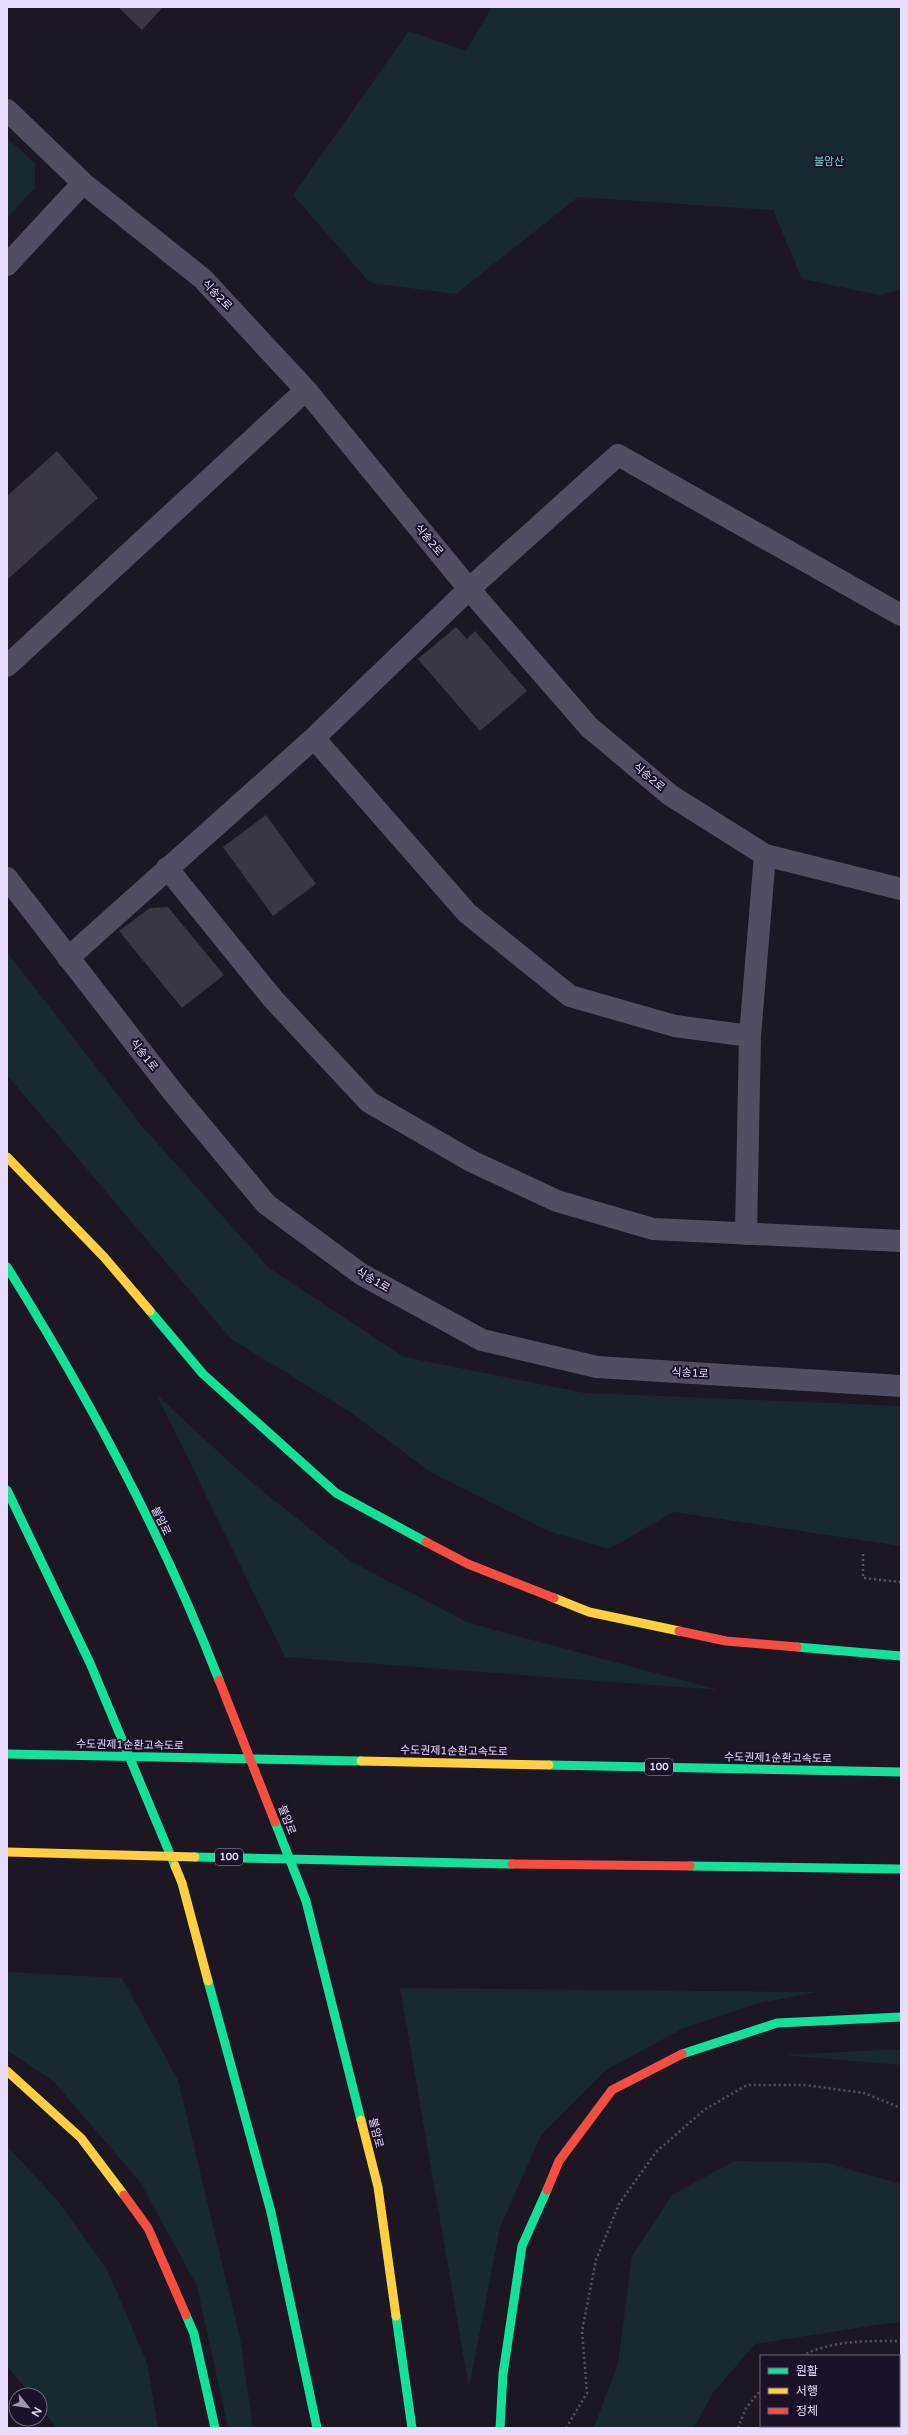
<svg xmlns="http://www.w3.org/2000/svg" width="908" height="2435" font-family="'Varela Round','Noto Sans KR',sans-serif">
	<style>
		.green { fill: #17292f }
		.building { fill: #3c3644 }
		.lines { fill: none; stroke-linecap: round; stroke-linejoin: round }
		.path { stroke: #4e5463; stroke-width: 2.5; stroke-dasharray: 2 3; stroke-linecap: butt }
		.street { stroke: #534d62; stroke-width: 22 }
		.fast { stroke: #16e098; stroke-width: 9 }
		.slow { stroke: #ffcf43; stroke-width: 9 }
		.jam { stroke: #f24e42; stroke-width: 9 }
		.labels { text-anchor: middle; dominant-baseline: central; stroke-width: 4; stroke-linejoin: round; paint-order: stroke }
		.shield { fill: #1b1227; stroke: #aa9fbc; stroke-width: 1 }
		.shield-label { font-size: 10px; font-weight: bold; fill: #e7dcfc }
		.park-label { font-size: 11px; fill: #6dd6d4; stroke: #1b1227 }
		.street-label { font-size: 11px; fill: #e7dcfc; stroke: #1b1227 }
	</style>
	<rect width="100%" height="100%" fill="#1c1722"/>
	<path class="green" d="M492,7H901V290L879,295L802,279L773,210L578,197L456,294L370,283L293,195L409,31L466,51Z
		M7,138L35,163V188L7,218Z
		M7,952L141,1125L269,1268L404,1357L585,1393L901,1406V1546L674,1512L609,1549L548,1531L430,1472L350,1412L231,1339L7,1075Z
		M157,1395L250,1481L352,1562L469,1623L719,1690L285,1657Z
		M7,1972L122,1978L178,2080L240,2338L253,2428H228L197,2286L140,2182L54,2082L7,2050Z
		M400,1988L817,1992L759,2003L684,2028L606,2070L541,2135L500,2227L469,2388Z
		M901,2049V2065L784,2055Z
		M7,2146L58,2201L107,2269L147,2363L158,2428H57L40,2407V2395H31L7,2366Z
		M734,2161L827,2163L901,2184V2323H889L755,2344L712,2394L694,2428H594L618,2363L632,2256L672,2195Z"/>
	<path class="building" d="M118,7H163L142,30Z
		M57,451L98,498L8,579L7,496Z
		M456,627L467,639L475,631L527,691L480,731L418,659Z
		M266,815L316,884L273,916L223,847Z
		M168,907L224,975L182,1008L119,931L150,908Z
		M822,2426H885V2428H822Z"/>
	<g class="lines">
		<path class="path" d="M863,1554V1578L901,1582
			M802,2356C831,2340 868,2341 901,2341
			M566,2428L587,2393L582,2331L596,2260L619,2204L656,2152L704,2110L747,2085H805L864,2093L901,2108
			M738,2428L746,2408L761,2390"/>
		<path class="street" d="M7,110L83,183L203,279L306,390L469,589L589,727L670,795L765,855L901,889
			M7,265L83,183
			M7,666L306,390
			M314,738L467,913L570,996L675,1026L750,1036
			M167,868L273,999L369,1102L471,1161L557,1201L653,1229L901,1241
			M7,878L172,1091L266,1204L361,1274L482,1340L597,1367L901,1386
			M68,958L314,738L469,589L618,455L901,615
			M746,1234L750,1036L765,855"/>
		<path class="fast" d="M7,1267C89,1398 163,1536 219,1680
			M150,1311L203,1374L336,1493L426,1542
			M7,1490L90,1663L175,1866
			M797,1647L901,1656
			M7,1754L361,1761
			M549,1765L901,1772
			M275,1822L306,1901L361,2120
			M195,1857L512,1864
			M690,1866L901,1869
			M208,1981L271,2212L317,2428
			M682,2054L777,2023L901,2017
			M186,2315L194,2334L215,2428
			M396,2316L412,2428
			M500,2428L503,2374L522,2246L547,2190"/>
		<path class="slow" d="M7,1157L104,1257L150,1311
			M554,1598L589,1612L679,1631
			M361,1761L549,1765
			M7,1852L195,1857
			M175,1866L182,1883L208,1981
			M7,2071L81,2138L124,2195
			M361,2120L378,2187L396,2316"/>
		<path class="jam" d="M426,1542L468,1564L554,1598
			M679,1631L726,1641L797,1647
			M219,1680L275,1822
			M512,1864L690,1866
			M547,2190L559,2161L612,2090L682,2054
			M124,2195L148,2228L186,2315"/>
	</g>
	<g class="labels">
		<g class="shield">
			<rect x="645" y="1759" width="28" height="16" rx="3"/>
			<rect x="215" y="1849" width="28" height="16" rx="3"/>
		</g>
		<g class="shield-label">
			<text x="659" y="1767">100</text>
			<text x="229" y="1857">100</text>
		</g>
		<g class="park-label">
			<text x="829" y="161">불암산</text>
		</g>
		<g class="street-label">
			<text transform="translate(217 295) rotate(46)">식송2로</text>
			<text transform="translate(429 540) rotate(51)">식송2로</text>
			<text transform="translate(649 777) rotate(40)">식송2로</text>
			<text transform="translate(144 1055) rotate(52)">식송1로</text>
			<text transform="translate(373 1280) rotate(30)">식송1로</text>
			<text transform="translate(690 1373) rotate(3)">식송1로</text>
			<text transform="translate(161 1521) rotate(64)">불암로</text>
			<text transform="translate(130 1745) rotate(1)">수도권제1순환고속도로</text>
			<text transform="translate(454 1751) rotate(1)">수도권제1순환고속도로</text>
			<text transform="translate(778 1758) rotate(1)">수도권제1순환고속도로</text>
			<text transform="translate(287 1820) rotate(69)">불암로</text>
			<text transform="translate(376 2133) rotate(76)">불암로</text>
		</g>
	</g>
	<rect width="908" height="2435" fill="none" stroke="#e7dcfc" stroke-width="16"/>
	<rect x="760" y="2355" width="140" height="72" fill="#1b1227" stroke="#6d637c"/>
	<rect x="768" y="2368" width="20" height="6" fill="#16e098" stroke="#6d637c"/>
	<text x="796" y="2375" font-size="12" fill="#e7dcfc">원활</text>
	<rect x="768" y="2388" width="20" height="6" fill="#ffcf43" stroke="#6d637c"/>
	<text x="796" y="2395" font-size="12" fill="#e7dcfc">서행</text>
	<rect x="768" y="2408" width="20" height="6" fill="#f24e42" stroke="#6d637c"/>
	<text x="796" y="2415" font-size="12" fill="#e7dcfc">정체</text>
	<g transform="translate(28 2407) rotate(120)"><circle r="19" fill="#1b1227" stroke="#6d637c"/>
	<path d="M0-3L7 15L0 10L-7 15Z" fill="#a097b0"/>
	<text y="-6" font-size="11" font-weight="bold" text-anchor="middle" fill="#e7dcfc">N</text>
	</g>
</svg>
